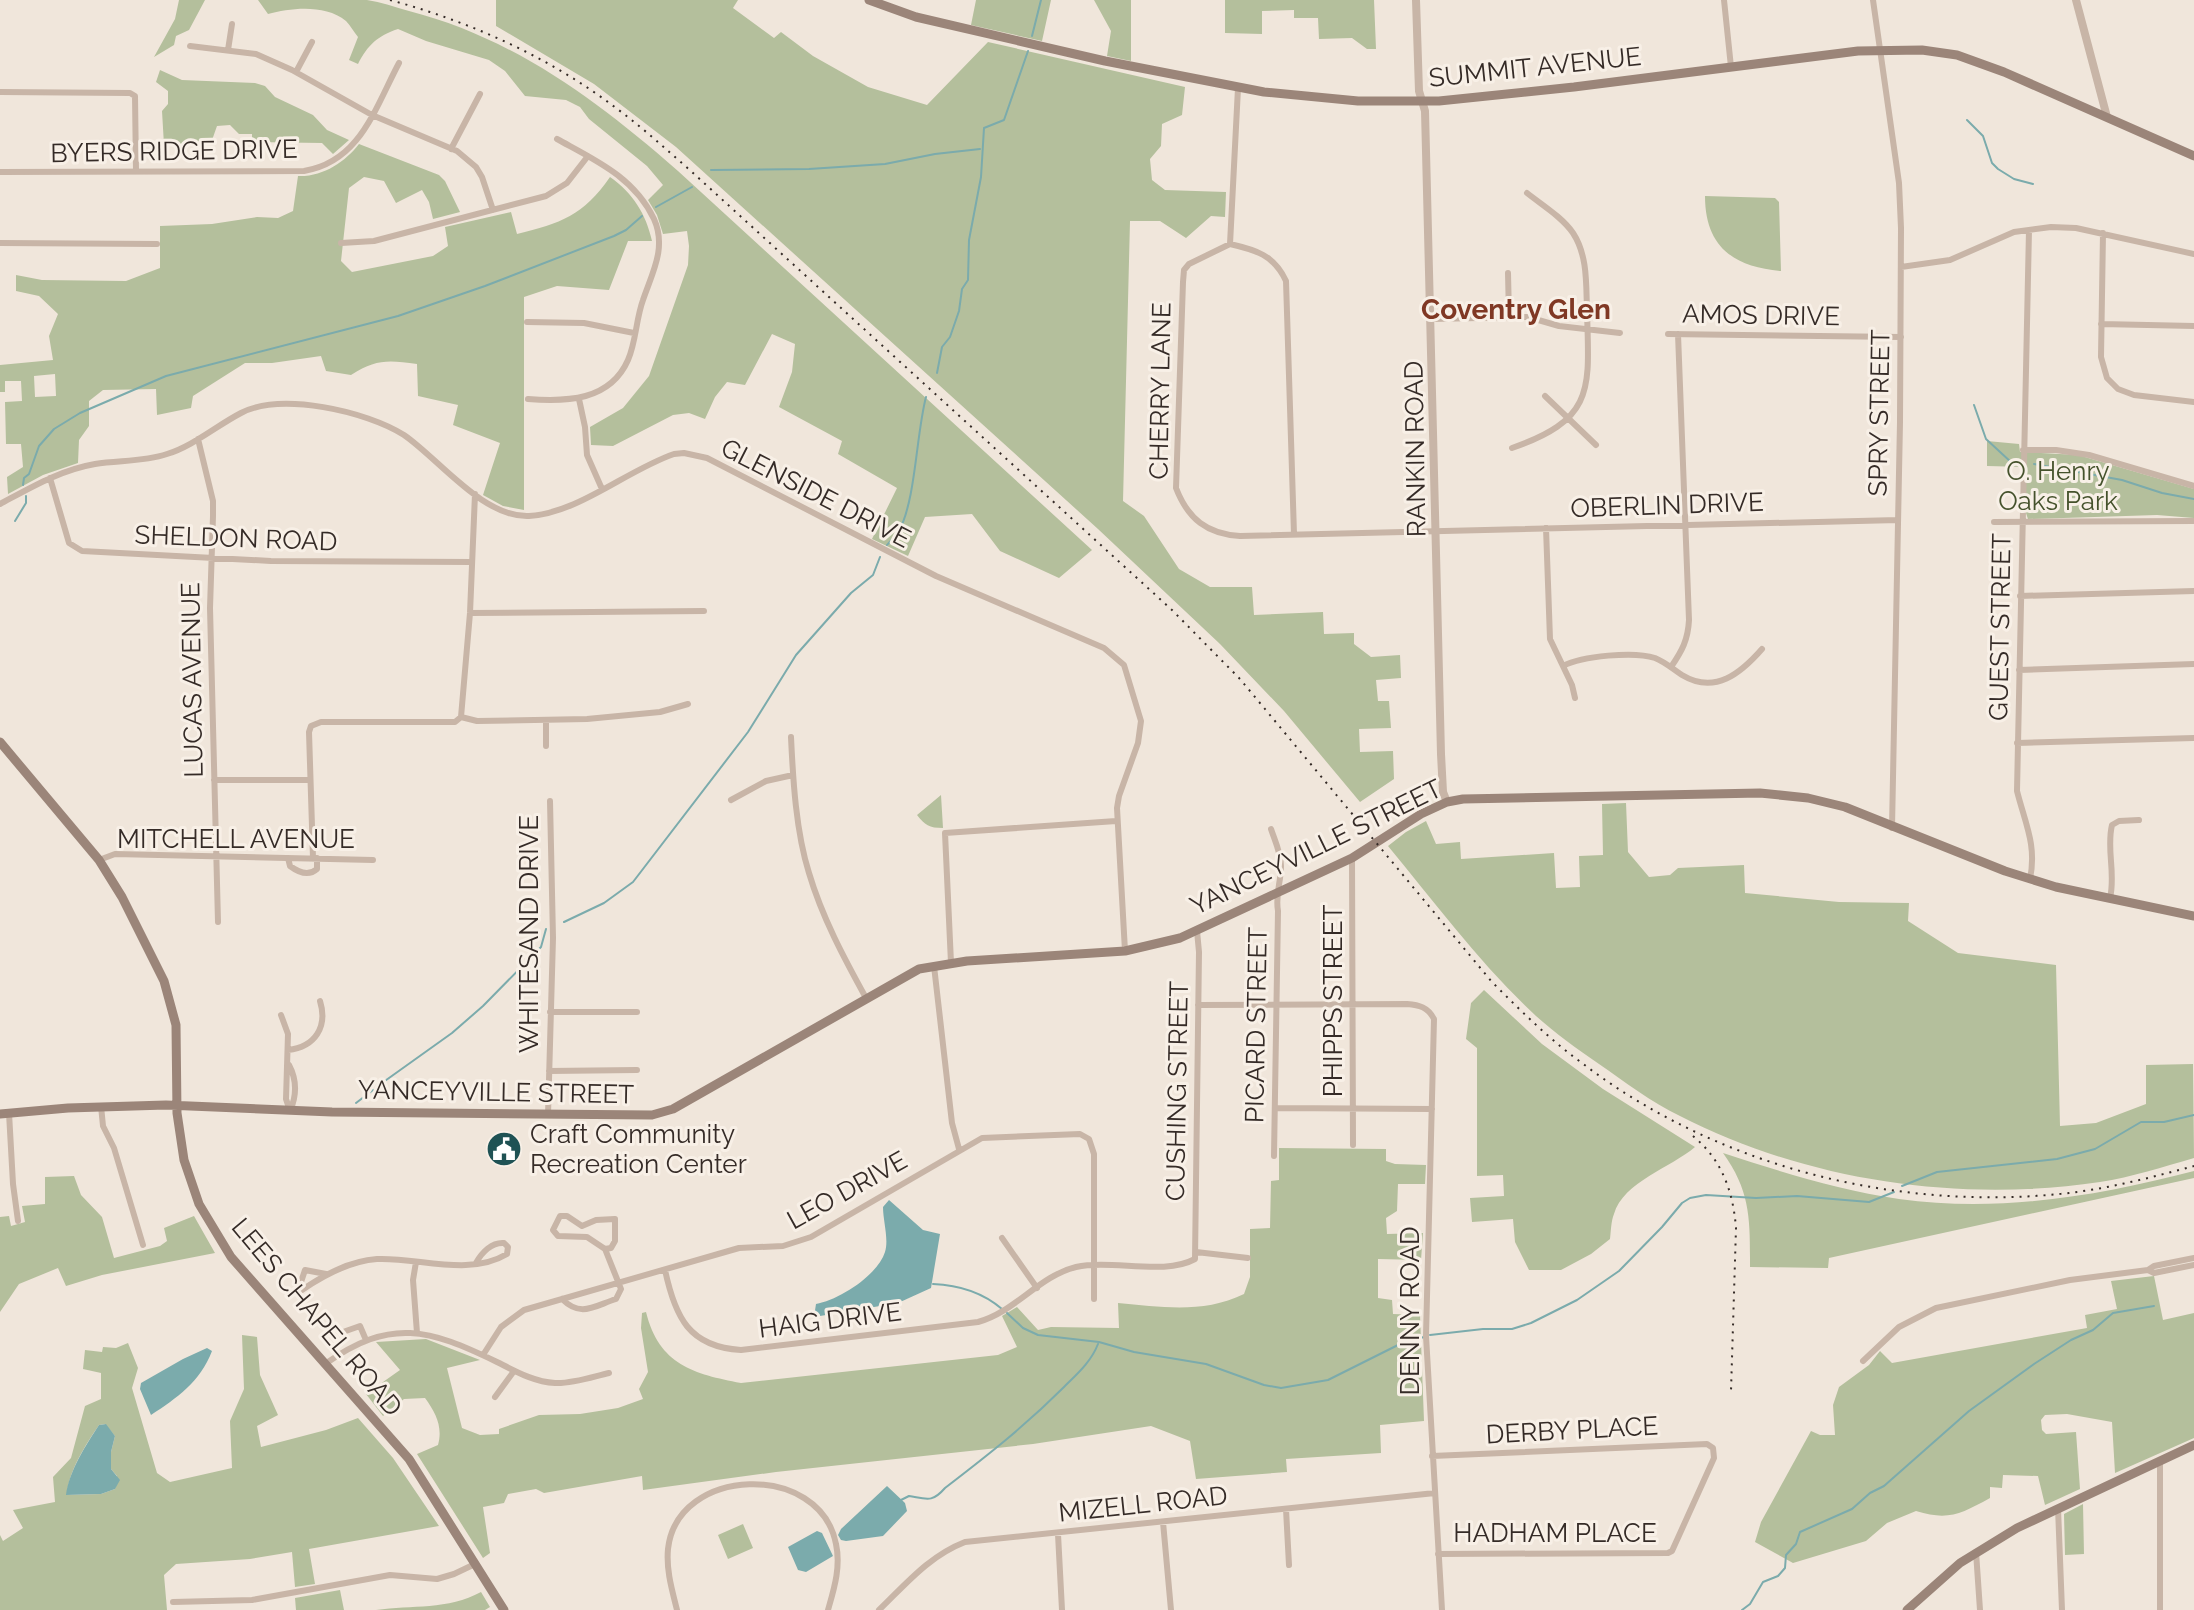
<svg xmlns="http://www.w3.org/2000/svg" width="2194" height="1610" font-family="Raleway,sans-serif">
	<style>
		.green { fill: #b4bf9c; fill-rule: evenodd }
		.water { fill: #7babac }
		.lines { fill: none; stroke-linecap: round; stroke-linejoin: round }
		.stream { stroke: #7babac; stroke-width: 2 }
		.minor { stroke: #c8b5a7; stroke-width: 6 }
		.tertiary { stroke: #c8b5a7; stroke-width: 8 }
		.secondary { stroke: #9b8579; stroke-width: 9 }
		.rail { stroke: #352b27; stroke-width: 2; stroke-dasharray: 2 6; stroke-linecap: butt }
		.labels { text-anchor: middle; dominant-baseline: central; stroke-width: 6; stroke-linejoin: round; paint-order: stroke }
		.street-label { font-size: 26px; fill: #352b27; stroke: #f8f0e7 }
		.park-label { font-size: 26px; fill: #45522c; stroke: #f8f0e7 }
		.poi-label { font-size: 26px; fill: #352b27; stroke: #f8f0e7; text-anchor: start }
		.neighbourhood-label { font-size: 28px; font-weight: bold; fill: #803824; stroke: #f8f0e7 }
	</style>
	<rect width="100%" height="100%" fill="#f0e6db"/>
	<path class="green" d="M179,0H205L189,30L176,36L174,45L154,57L175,19Z
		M258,0C292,0 334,0 367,0C381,2 395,7 409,11C514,38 598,101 678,171L1092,550L1059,578L1000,551L972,514L925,517L908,556L872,539L897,488L838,454L842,441L779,407L792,372L795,344L772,334L745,385L727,382L715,397L705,419L689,413L673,415L613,446L591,445L590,427L623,408L649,376L688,265L689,246L687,231L663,234L657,215L648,200L663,185L647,166L589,119L580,107L566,100L525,96L505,71L489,60L426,41L398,29C377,36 368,45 358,64L349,60L358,37C354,32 350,25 346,21C325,4 291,8 268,14Z
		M496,0H738L733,8L774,38L781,32L813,56L868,87L927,105L988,42L1185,87L1182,115L1162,124L1161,146L1150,159L1152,180L1165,190L1226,192L1225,217L1211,216L1186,238L1160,221H1130L1123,501L1144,516L1179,569L1210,587H1252L1254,615L1323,612L1324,634L1354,633V644L1371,657L1400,655L1401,678L1376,680L1378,701H1389L1391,728L1359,729L1360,752L1393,751L1394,779L1360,802L1284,711L1220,644L1098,529L676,147L594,84L496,26Z
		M976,0H1051L1042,41L971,25Z
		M1094,0H1131V61L1107,56L1111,31Z
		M1225,0H1374L1376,49H1367L1352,38L1319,39L1318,18H1294V10L1262,11V34L1225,33Z
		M160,70L182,80L255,83L265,86L275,97L313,115L327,130L349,140L333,154L322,143L252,142V134H239L230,125L217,126L211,143L164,145L162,111L168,104V91L156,82Z
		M359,144L439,175L445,181L460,212L433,219L429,202L422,190L396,203L384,181L364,177L349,188L341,261L352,272L433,256L448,246L445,227L511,212L517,234C561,223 583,216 610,177C633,193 646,214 652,241H628L609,290L557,286L524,297V510L503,506L483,495L500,443L453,425L458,405L418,396L417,364C388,360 376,359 351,375L326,371L321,356L272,363H245L193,396L191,408L157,415L156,389L103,390L89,401V426L79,440L78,463L43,475L8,494L7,477L23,467L21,444H6L5,402L22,401L21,381H5V392H0V365L53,360L49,336L58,314L39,296L16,291V275L42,280L126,281L160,268V226L212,224L257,217L278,218L293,211L298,176C323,177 345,162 359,144ZM55,374L56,396L35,397L34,376Z
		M1705,196L1775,198L1779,202L1781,271C1734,267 1705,247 1705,196Z
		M1987,441L2019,444L2020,452L2078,455L2194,489V518L2157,515L2028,519L2026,513V467L1987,466Z
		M941,795L943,828C929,828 925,825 917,815Z
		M1626,803L1628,852L1649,877L1670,875L1678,868L1744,865L1745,893L1839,902L1909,903L1908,921L1958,953L2056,965L2060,1126L2096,1123L2146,1104V1065L2193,1064L2194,1158C2163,1167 2132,1177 2100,1182C1959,1203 1807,1181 1680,1116C1651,1102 1625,1082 1599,1064C1577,1049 1555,1033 1536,1016C1481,965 1436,904 1388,846L1406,832L1426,821L1436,844L1460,842L1461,859L1554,853L1556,888L1580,887L1579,856L1603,855L1602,804Z
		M1484,990L1542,1044L1603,1089L1695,1147C1672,1167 1623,1182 1614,1214C1611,1221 1611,1231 1610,1239L1591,1254L1561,1270H1529L1515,1242L1513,1219L1472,1222L1470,1198L1504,1196L1503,1175L1477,1176V1048L1466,1039L1471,1003Z
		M1279,1148L1386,1149V1161L1395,1164L1426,1165L1425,1184H1398L1397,1211L1386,1218L1387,1234L1423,1233L1421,1260L1378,1259V1298L1392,1300L1393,1314L1420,1315L1424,1421L1380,1425L1381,1453L1286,1459L1287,1472L1196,1479L1190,1441L1151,1426L1033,1444L776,1472L643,1490L642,1476L544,1493L536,1489L508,1494L504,1503L483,1507L490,1553L483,1558L417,1454L438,1445C443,1427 436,1413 425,1398L404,1399L383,1416L366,1394L400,1370L376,1342L426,1339L480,1360L447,1368L462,1428L480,1435L499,1434V1429L539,1415L580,1414L618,1408L643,1399L639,1389L648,1372L641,1328L642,1313L646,1312C659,1365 694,1374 741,1383L998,1355L1017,1347L1002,1316L1017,1307L1038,1330L1051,1327L1119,1328L1118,1303C1162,1307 1203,1314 1244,1294L1250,1277V1229L1270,1228L1271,1181L1279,1180Z
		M1723,1153C1781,1172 1839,1190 1899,1199C1999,1213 2098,1196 2194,1171V1178L1829,1258L1828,1268L1750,1267C1750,1220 1751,1192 1723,1153Z
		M74,1176L81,1195L102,1217L114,1258L160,1246L167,1241L164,1228L194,1216L215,1253L102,1275L66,1286L58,1268L19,1284L0,1312V1217L9,1216L11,1226L25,1222L22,1206L45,1204V1177Z
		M2154,1276L2163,1320L2194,1313V1438L2115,1473L2112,1422L2067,1414L2045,1415L2041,1420L2042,1430L2046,1434L2076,1432L2080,1489L2045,1505L2038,1476L2003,1475L2002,1488L1990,1487V1498C1961,1514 1948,1521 1916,1511L1887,1523L1866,1541L1793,1563L1755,1542L1761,1522L1811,1431L1820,1435H1835L1833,1405L1839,1387L1869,1365L1880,1351L1892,1363L2087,1328L2085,1315L2117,1309L2111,1281Z
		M242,1335L257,1337L260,1375L278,1415L257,1426L261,1447L326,1430L358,1418L393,1458L439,1526L309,1549L315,1584L295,1587L292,1552L250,1559L176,1564L164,1575L167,1610H0V1535L3,1541L23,1528L13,1510L55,1502L53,1477L71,1458L85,1406L101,1399V1373L83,1369L85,1350L102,1352L103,1347L116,1348L128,1343L138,1368L132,1388L157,1473L170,1482L232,1468L230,1421L244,1389ZM105,1424L115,1436L111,1452V1469L117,1476L115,1489L101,1494L67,1495C68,1472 86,1444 99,1425Z
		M2083,1504L2084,1554L2065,1555L2064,1514Z
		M743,1524L753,1548L728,1559L718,1535Z
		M340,1590L344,1610H296L295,1598Z
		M481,1592L490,1607L485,1610H376C412,1605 448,1610 481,1592Z"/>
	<path class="water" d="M889,1200L923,1230L940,1234L931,1288L898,1303L814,1317L816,1304C839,1300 878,1275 885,1252C889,1239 883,1221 883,1207Z
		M207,1348L212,1351C200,1382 177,1398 151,1415L140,1389L141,1383L183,1359Z
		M106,1424L115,1436L111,1452V1469L120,1480L115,1489L101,1494L66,1495C69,1471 86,1445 99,1425Z
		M887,1486L905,1503L907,1511L883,1536L846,1541L841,1540L838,1535L841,1529Z
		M817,1531L822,1533L833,1556L806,1572L798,1570L788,1547Z"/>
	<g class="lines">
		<path class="stream" d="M1032,36L1041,0
			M1967,120L1983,136L1992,163L1998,169L2014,179L2033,184
			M711,170L809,169L885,164L935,154L980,149
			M656,207L692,187
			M937,373L942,347L950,337L959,311L962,289L968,280L969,240L981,177L984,128L1004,120L1028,51
			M1974,405L1986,439L2012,463
			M2034,464L2122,480L2162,493L2194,499
			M23,485L24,478L29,474L39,446L54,429L80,413L166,376L398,316L485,286L614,236L626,230L642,216
			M15,521L26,503V496
			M887,545C891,540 896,537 899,531C916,499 916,435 926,397
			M564,922L604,903L633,882L748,732L796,655L851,593L873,575L880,557
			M382,1083L452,1033L483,1006L541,947L546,929
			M356,1103L373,1090
			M1902,1186L1937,1172L2057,1159L2095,1149L2141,1122H2164L2194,1115
			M933,1284C959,1285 982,1292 1002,1309
			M1007,1313L1023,1328L1038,1335L1099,1342L1134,1352L1206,1364L1264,1385L1281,1388L1328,1380L1402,1343L1424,1337
			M1430,1335L1483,1329H1512L1531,1323L1577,1300L1619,1271L1662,1227L1682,1203L1690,1198L1706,1195L1756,1198L1797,1196L1869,1202L1894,1192
			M899,1501L909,1496C927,1499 932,1503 945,1488C988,1455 1025,1426 1064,1387C1077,1374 1091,1362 1098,1344
			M1742,1610L1750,1604L1763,1582L1778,1576L1785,1568L1786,1555L1796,1544L1800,1532L1852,1509L1870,1493L1884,1486L1969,1411L2034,1364L2071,1340L2093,1330L2113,1313L2154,1306"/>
		<path class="minor" d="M1724,0L1731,67
			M1873,0L1899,183L1901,228L1900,422L1892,828
			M190,46L256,54L292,70L372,115L457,151L476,167L482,177L493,210
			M228,50L232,24
			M296,72L312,42
			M1238,88L1230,244L1189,264L1184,270L1183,282L1176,488C1188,519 1207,534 1240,536L1898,520
			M0,92L130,93L135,96L136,171
			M451,149L480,94
			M0,172L304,171C360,162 375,108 399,63
			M2029,230L2017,791C2025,823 2037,845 2030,879
			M2103,233L2101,357L2107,378L2118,389L2134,395L2194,402
			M0,243L157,244
			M341,243L374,241L546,196L567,183L588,156
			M1230,244C1256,250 1274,255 1286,281L1294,534
			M1901,267L1950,260L2014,232L2051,227L2076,228L2194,254
			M1508,273L1509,316
			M1432,319L1528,317L1559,326L1620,333
			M527,322L584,323L634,333
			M2101,324L2194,326
			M1668,334L1901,337
			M1545,396L1596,445
			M528,399C566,402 610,401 628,360C636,342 636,319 643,300C652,273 667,248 654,219C634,177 595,160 557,139
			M579,399L585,427L587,455L602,489
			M198,439L213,501V516L210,608L218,922
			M1512,448C1596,419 1589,388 1587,311C1586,285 1588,256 1573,233C1562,217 1542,205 1527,193
			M2023,450H2056L2089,455L2194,486
			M50,478L69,543L82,551L271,561L472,562
			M0,504C30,488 60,470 95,464C119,460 143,462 167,454C193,446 216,426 241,413C281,392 366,411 404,435C439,459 483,518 529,516C579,513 627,470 674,454L684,453L707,458L936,576L1104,648L1124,665L1141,721L1138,743L1119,796L1117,808L1125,951
			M1994,522L2194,521
			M1546,528L1550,639L1572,685L1575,698
			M2020,596L2194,591
			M470,613L704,611
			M1563,666C1582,656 1634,651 1655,658C1665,662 1673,669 1682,675C1715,695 1741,673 1762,649
			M1671,667C1682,651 1688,640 1689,620L1678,334
			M2019,670L2194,664
			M461,717L477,721L587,719L660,712L688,704
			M791,737C793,780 796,832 809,873C822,917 844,958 866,998
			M2017,743L2194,738
			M546,746V721
			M214,780H310
			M731,800L766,781L793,775
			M1271,829C1275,841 1281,853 1281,866C1281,883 1275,894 1278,911L1274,1156
			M288,858L290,866C298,872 308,877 317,869V858
			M313,858L309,732L311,726L321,722H455L461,717L470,613L475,494
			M1352,858L1353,1145
			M99,860L115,854L373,860
			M2110,898C2116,873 2106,849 2112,825L2119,821L2139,820
			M951,963L945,833L1116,821
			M934,966L952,1123L959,1149
			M1198,1005L1407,1004C1419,1005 1428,1007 1434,1019L1426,1336L1442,1610
			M550,1012H637
			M281,1015L288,1034L286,1099L290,1111
			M288,1050C315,1047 328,1027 320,1001
			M289,1065C297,1080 297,1095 290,1111
			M549,1071L637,1070
			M101,1106L103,1126L114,1148L143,1245
			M1275,1108L1432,1109
			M9,1113L13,1184L18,1221
			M548,1115L553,938L550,801
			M1002,1238L1037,1288
			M1196,1252L1248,1258
			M416,1262L413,1280L417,1333
			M665,1270C675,1317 689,1347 741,1350L978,1322C1015,1312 1039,1276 1076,1267C1112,1259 1164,1276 1195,1259L1199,952L1197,931
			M2148,1270L2154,1273L2194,1265
			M326,1274L305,1270L299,1288L302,1290C324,1275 349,1261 377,1259C418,1257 469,1277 507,1254L508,1247L504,1243C492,1242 482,1252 476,1263
			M562,1299C581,1318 594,1306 616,1299L621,1289L605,1249L587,1237L558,1236L553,1230L560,1216H567L582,1226L596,1220L615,1219V1241L611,1248L605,1249
			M343,1332L360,1326L366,1340
			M483,1355L501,1327L524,1310L739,1248L783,1246L811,1237L982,1138L1080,1134L1089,1139L1094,1154V1299
			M1863,1361L1899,1327L1936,1308L2070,1280L2148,1270L2154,1266L2194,1258
			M325,1364C391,1317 429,1329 497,1362C515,1371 534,1382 555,1383C572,1384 592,1377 609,1373
			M495,1397L514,1371
			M1432,1456L1707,1444L1713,1448L1714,1458L1672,1551L1668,1553L1438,1554
			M2058,1508L2062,1610
			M1286,1509L1289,1565
			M1163,1522L1171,1610
			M1058,1534L1062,1610
			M1976,1552L1980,1610
			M173,1602L252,1600L390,1575L437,1579L454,1574L475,1564
			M677,1610C672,1590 666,1570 668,1549C677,1466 820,1461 836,1544C841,1567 834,1589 828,1610
			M879,1610C906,1584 929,1556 965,1542L1435,1493
			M2160,1610V1461"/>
		<path class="tertiary" d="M1416,0L1419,91L1425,111L1441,754L1443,792L1447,802
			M2076,0L2107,117"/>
		<path class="secondary" d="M869,0L916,17L1105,61L1264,92L1358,101H1439L1574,87L1858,51L1922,50L1957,55L2004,72L2194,156
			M0,742L99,860L122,897L164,981L176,1025L177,1113L184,1160L199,1204L231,1257L409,1459L504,1610
			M0,1114L68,1108L166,1105L332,1112L652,1115L673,1109L919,969L967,961L1125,951L1180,938L1352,858L1421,814L1447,802L1463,799L1760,793L1808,798L1845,807L2005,871L2056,887L2194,916
			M1907,1610L1960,1563L2017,1528L2194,1445"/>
		<path class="rail" d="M390,0C471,22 549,57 616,108C643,128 667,150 692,172L1172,610L1240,679L1492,982C1521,1011 1549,1039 1582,1063C1719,1168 1899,1212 2069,1193C2111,1188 2153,1177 2194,1166
			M1693,1136C1722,1160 1733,1191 1736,1228L1731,1391"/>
	</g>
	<defs>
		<symbol id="civic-disc" viewBox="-11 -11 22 22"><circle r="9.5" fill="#1f5254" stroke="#f8f0e7"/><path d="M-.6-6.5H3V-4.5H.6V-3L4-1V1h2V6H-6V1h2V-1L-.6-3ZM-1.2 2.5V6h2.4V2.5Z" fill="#fff"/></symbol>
	</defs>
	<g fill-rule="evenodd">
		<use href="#civic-disc" x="484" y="1129" width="40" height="40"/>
	</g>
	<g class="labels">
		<g class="street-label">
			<text transform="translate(1535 67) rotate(-6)">SUMMIT AVENUE</text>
			<text transform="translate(174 151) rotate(-1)">BYERS RIDGE DRIVE</text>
			<text transform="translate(1761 315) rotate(1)">AMOS DRIVE</text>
			<text transform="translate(1160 391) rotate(-89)">CHERRY LANE</text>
			<text transform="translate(1879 413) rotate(-89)">SPRY STREET</text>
			<text transform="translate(1415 449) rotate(-91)">RANKIN ROAD</text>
			<text transform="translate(816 493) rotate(27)">GLENSIDE DRIVE</text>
			<text transform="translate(1667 505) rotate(-2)">OBERLIN DRIVE</text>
			<text transform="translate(236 538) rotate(2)">SHELDON ROAD</text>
			<text transform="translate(2000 627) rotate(-89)">GUEST STREET</text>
			<text transform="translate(192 680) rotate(-91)">LUCAS AVENUE</text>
			<text x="236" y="839">MITCHELL AVENUE</text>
			<text transform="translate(1316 847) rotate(-26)">YANCEYVILLE STREET</text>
			<text transform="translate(529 934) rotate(-90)">WHITESAND DRIVE</text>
			<text transform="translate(1333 1001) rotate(-90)">PHIPPS STREET</text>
			<text transform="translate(1256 1025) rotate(-89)">PICARD STREET</text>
			<text transform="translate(1177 1091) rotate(-89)">CUSHING STREET</text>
			<text transform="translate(496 1092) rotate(1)">YANCEYVILLE STREET</text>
			<text transform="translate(847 1190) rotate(-29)">LEO DRIVE</text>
			<text transform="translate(1410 1311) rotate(-90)">DENNY ROAD</text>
			<text transform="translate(317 1317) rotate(50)">LEES CHAPEL ROAD</text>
			<text transform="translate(830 1320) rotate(-7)">HAIG DRIVE</text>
			<text transform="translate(1572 1430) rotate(-3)">DERBY PLACE</text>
			<text transform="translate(1143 1504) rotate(-6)">MIZELL ROAD</text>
			<text x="1555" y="1533">HADHAM PLACE</text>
		</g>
		<g class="park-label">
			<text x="2058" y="471">O. Henry<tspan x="2058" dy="30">Oaks Park</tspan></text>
		</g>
		<g class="poi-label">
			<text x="530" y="1134">Craft Community<tspan x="530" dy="30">Recreation Center</tspan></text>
		</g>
		<g class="neighbourhood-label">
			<text x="1516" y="309">Coventry Glen</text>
		</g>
	</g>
</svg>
